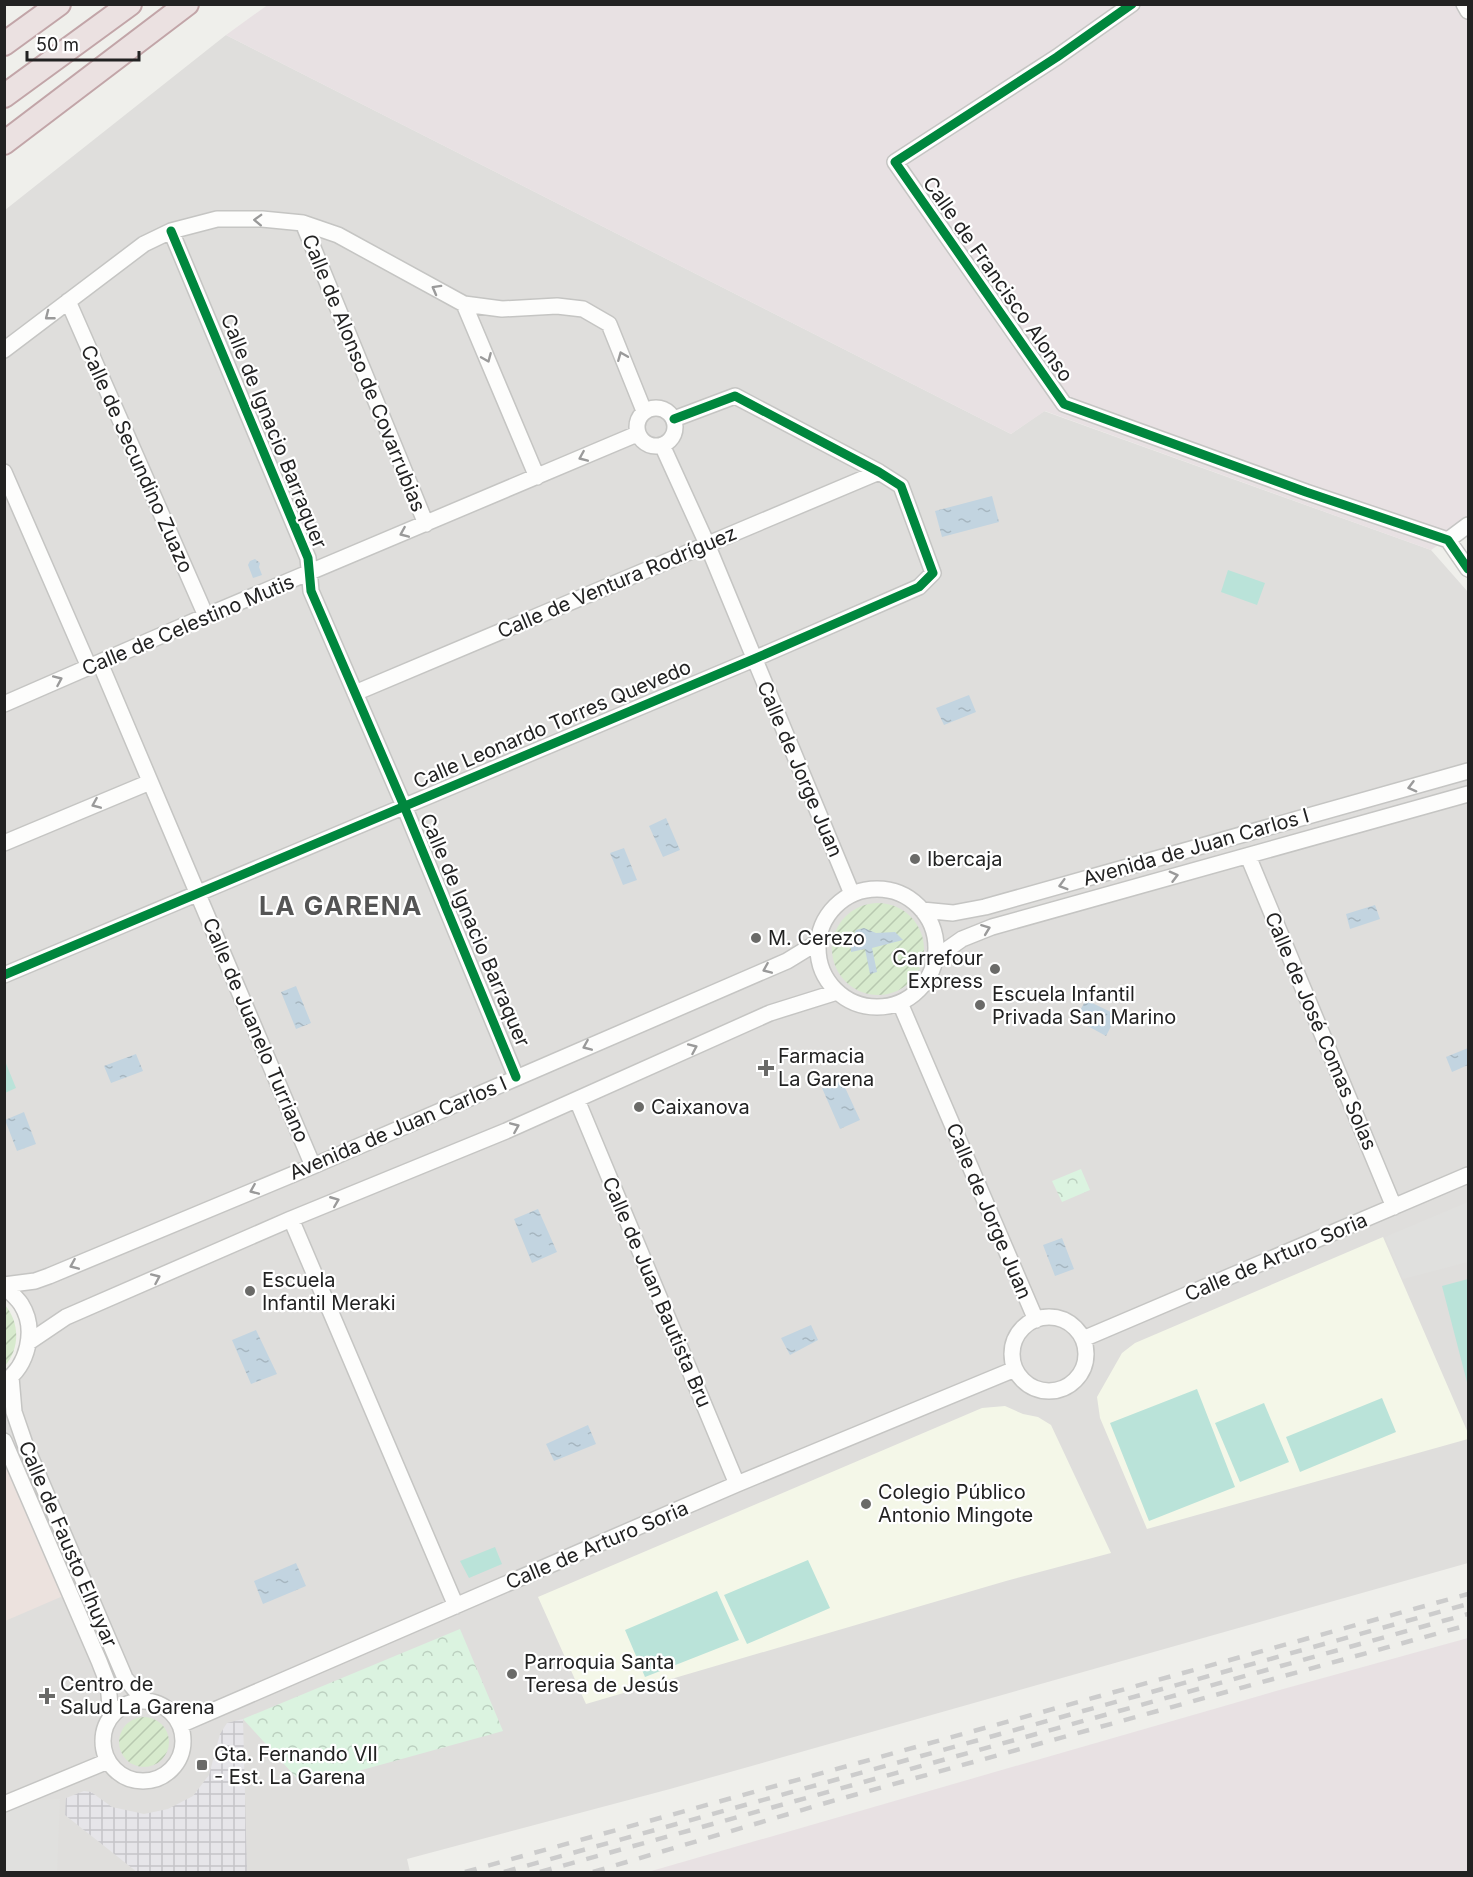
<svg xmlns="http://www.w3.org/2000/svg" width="1473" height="1877" font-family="Inter,sans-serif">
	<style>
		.residential { fill: #dfdedc }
		.commercial { fill: #ece2de }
		.industrial { fill: #e8e1e3 }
		.education { fill: #f4f7e8 }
		.park { fill: url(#park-crowns) }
		.garden { fill: url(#garden-furrows) }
		.pitch { fill: #bae3d9 }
		.parking { fill: #e0e0de }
		.plaza { fill: url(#plaza-grid) }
		.water { fill: url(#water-ripples) }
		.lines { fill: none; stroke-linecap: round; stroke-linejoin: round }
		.minor-casing { stroke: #c5c5c3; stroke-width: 18 }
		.highway-casing { stroke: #c2a5a8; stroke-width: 26 }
		.minor { stroke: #fdfdfc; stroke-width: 15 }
		.highway { stroke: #ebe1e1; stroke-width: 22 }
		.rail { stroke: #ccc; stroke-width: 4.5; stroke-dasharray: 12 12; stroke-linecap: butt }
		.cycleway-casing { stroke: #fff; stroke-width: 13 }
		.cycleway { stroke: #00873e; stroke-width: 9 }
		.oneway { stroke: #9a9a9a }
		.poi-dot { fill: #6a6a68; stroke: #fff; stroke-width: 2 }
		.labels { text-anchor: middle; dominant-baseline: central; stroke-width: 4.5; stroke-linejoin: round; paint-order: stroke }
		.street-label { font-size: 20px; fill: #222; stroke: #fff }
		.poi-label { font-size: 20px; fill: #222; stroke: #fff; text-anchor: start }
		.district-label { font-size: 26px; font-weight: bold; letter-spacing: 1.5px; fill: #555; stroke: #fff }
	</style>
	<defs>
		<pattern id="park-crowns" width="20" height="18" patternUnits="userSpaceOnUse" patternTransform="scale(1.5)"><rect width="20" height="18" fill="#dbf3e0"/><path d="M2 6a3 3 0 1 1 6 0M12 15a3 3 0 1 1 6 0" fill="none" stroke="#bcd0c0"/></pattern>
		<pattern id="garden-furrows" width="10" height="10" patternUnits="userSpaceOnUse" patternTransform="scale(1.5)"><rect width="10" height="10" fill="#d7eacd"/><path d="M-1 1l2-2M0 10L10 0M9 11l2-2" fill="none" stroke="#b8c8b0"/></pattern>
		<pattern id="plaza-grid" width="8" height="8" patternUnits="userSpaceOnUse" patternTransform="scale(1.5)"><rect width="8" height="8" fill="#e6e5e9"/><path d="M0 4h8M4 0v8" fill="none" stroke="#c5c4c8"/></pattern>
		<pattern id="water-ripples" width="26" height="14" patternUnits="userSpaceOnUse" patternTransform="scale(1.5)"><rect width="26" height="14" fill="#c2d4e0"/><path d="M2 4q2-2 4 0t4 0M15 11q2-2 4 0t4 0" fill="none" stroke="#a6b6c0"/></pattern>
	</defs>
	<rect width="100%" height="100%" fill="#efefeb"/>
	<path class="residential" d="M226,35L1011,434L1044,411L1431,550L1468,592V1563L670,1789L407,1859L410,1872H5L4,1382L11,1377L28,1323L4,1286L5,210Z"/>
	<path class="commercial" d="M4,1441L70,1593L5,1621H4Z"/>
	<path class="industrial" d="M269,4L1468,5V525L1431,550L1045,411L1011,434L226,35Z
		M1468,1638V1872H648L1276,1691Z"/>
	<path class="education" d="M1383,1237L1468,1433V1439L1147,1529L1100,1418L1097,1397L1122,1353L1135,1343Z
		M1005,1406L1023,1414L1038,1417L1051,1425L1111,1553L1006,1581L586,1704L538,1597L982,1408Z"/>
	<path class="park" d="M1081,1169L1090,1190L1062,1202L1052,1181Z
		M460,1629L503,1731L304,1786L243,1719Z"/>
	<path class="garden" d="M832 949a46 46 0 1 1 92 0a46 46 0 1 1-92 0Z
		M5,1305C20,1323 20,1348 5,1366Z
		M119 1742a25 25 0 1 1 50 0a25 25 0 1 1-50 0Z"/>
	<path class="pitch" d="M1228,570L1265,583L1257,605L1221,592Z
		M5,1061L16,1088L5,1093H4Z
		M1468,1279V1386L1442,1286Z
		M1197,1389L1235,1487L1149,1521L1110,1423Z
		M1382,1398L1396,1432L1300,1472L1286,1437Z
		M1264,1403L1289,1462L1240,1482L1215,1423Z
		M495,1547L502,1564L469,1578L460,1561Z
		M808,1560L830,1608L747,1644L724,1595Z
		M717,1591L739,1640L645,1677L625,1630Z"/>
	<path class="parking" d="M1468,1202V1262L1403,1279L1385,1237Z
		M60,1799L57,1872H5V1810L28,1801Z"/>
	<path class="plaza" d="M243,1719L247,1872H137L65,1815L66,1798L84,1791L91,1792L112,1807L144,1814L168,1809L193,1796L209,1775L220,1734L227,1723Z"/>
	<path class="water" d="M992,496L999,522L942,537L935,511Z
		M255,559L260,563L259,567L262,575L253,578L248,565L250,561Z
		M969,695L976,712L944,725L936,708Z
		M666,818L680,850L663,857L649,826Z
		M624,848L637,880L623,885L610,853Z
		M1375,905L1380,919L1350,929L1346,914Z
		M864,928L876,933L895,932L903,940L872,948L877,972L870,974L865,949L851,952V942L856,930Z
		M296,986L311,1023L296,1029L281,992Z
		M1086,1000L1117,1015L1106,1036L1075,1019Z
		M1468,1048V1065L1452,1072L1446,1057Z
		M136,1054L143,1071L111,1083L104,1066Z
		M842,1081L860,1120L840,1129L822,1088Z
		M24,1112L36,1144L17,1151L5,1120Z
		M538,1209L557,1252L532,1263L514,1219Z
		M1062,1238L1074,1269L1055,1276L1043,1245Z
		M811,1325L818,1340L790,1355L781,1338Z
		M256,1330L277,1374L251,1384L232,1340Z
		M588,1425L596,1444L554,1461L546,1444Z
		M296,1563L306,1586L263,1604L254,1581Z"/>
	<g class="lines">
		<defs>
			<path id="minor" d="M1132,4L1057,57L895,162L1064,404L1306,492L1448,540L1468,569
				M1464,4L1468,11
				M303,223L426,524
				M171,231L308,558L311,591L404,806L516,1077
				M68,301L206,616
				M464,304L537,477
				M4,350L144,244L171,231L217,219H262L303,223L338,235L464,304L502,309L557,306L583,309L609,324L644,411
				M637 427a19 19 0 1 1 38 0a19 19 0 1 1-38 0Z
				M662,445L707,544L852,894
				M4,472L89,667
				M1448,540L1468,525
				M100,663L313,1166
				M355,693L879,472
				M4,704L206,616L637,434
				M4,843L150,782
				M1248,856L1394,1207
				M818 948a59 59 0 1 1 118 0a59 59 0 1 1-118 0Z
				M922,910L953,913L985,907L1468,771
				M935,958L962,939L992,927L1468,794
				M4,975L754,659L919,587L933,573L901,486L879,472L735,396L674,419
				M900,1003L1036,1320
				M577,1100L737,1484
				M291,1219L456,1606
				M4,1285L35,1281L49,1276L313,1166L787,961L818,942
				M4,1286C10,1292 17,1298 21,1304C37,1329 28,1366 4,1382
				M1012 1354a37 37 0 1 1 74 0a37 37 0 1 1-74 0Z
				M1083,1339L1468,1175
				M29,1342L66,1317L291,1219L506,1131L770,1013L837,992
				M11,1377L14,1412L25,1444L125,1678L136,1691L147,1701
				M4,1441L99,1661L108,1684L111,1716
				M103 1741a40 40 0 1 1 80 0a40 40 0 1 1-80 0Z
				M180,1725L737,1484L1015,1369
				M4,1804L108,1761"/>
			<path id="highway" d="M4,44L59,4
				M4,96L130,4
				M4,143L187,4"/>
		</defs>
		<use href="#minor" class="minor-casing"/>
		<use href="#highway" class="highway-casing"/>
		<use href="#minor" class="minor"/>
		<use href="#highway" class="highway"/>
		<path class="rail" d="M465,1872L1468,1594
			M504,1872L1468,1604
			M540,1872L1468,1614
			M593,1872L829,1802L1468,1625"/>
		<defs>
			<path id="cycleway" d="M1132,4L1057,57L895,162L1064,404L1306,492L1448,540L1468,569
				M171,231L308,558L311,591L404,806L516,1077
				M4,975L754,659L919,587L933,573L901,486L879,472L735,396L674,419"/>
		</defs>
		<use href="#cycleway" class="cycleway-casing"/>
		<use href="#cycleway" class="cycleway"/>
	</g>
	<defs><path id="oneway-chevron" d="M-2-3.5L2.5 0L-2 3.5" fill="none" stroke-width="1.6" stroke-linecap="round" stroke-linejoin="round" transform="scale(1.5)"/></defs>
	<g class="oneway">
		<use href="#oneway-chevron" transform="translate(258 220) rotate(-178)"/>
		<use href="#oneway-chevron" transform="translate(436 289) rotate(-151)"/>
		<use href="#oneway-chevron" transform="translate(49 316) rotate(142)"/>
		<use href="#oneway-chevron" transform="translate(622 356) rotate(-112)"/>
		<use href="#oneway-chevron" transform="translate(487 358) rotate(67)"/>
		<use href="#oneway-chevron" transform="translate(583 457) rotate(157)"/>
		<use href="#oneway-chevron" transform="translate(404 533) rotate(157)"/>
		<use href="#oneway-chevron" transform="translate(58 680) rotate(-24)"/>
		<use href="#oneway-chevron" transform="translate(1412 787) rotate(165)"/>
		<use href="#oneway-chevron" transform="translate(96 804) rotate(157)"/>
		<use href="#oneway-chevron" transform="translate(1174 876) rotate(-15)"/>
		<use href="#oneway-chevron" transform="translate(1063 885) rotate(164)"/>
		<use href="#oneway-chevron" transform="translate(986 929) rotate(-21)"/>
		<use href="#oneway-chevron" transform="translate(767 969) rotate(157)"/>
		<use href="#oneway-chevron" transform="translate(587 1046) rotate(157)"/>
		<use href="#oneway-chevron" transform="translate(693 1048) rotate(-24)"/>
		<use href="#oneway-chevron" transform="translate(515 1127) rotate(-23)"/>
		<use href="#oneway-chevron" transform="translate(254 1190) rotate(157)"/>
		<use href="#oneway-chevron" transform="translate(335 1201) rotate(-22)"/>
		<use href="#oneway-chevron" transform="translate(74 1265) rotate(157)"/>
		<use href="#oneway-chevron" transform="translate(156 1278) rotate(-24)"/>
	</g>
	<g class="poi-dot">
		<circle cx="915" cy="859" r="6"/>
		<circle cx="756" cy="938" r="6"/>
		<circle cx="995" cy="969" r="6"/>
		<circle cx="980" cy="1005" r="6"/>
		<path d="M763 1059h6v6h6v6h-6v6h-6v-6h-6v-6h6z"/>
		<circle cx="639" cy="1107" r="6"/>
		<circle cx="250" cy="1291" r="6"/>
		<circle cx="866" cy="1504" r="6"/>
		<circle cx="512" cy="1674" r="6"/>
		<path d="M44 1687h6v6h6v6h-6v6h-6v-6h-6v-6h6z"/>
		<rect x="196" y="1759" width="12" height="12" rx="3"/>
	</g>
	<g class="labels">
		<g class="street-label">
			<text transform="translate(998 279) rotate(55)">Calle de Francisco Alonso</text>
			<text transform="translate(364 373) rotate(68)">Calle de Alonso de Covarrubias</text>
			<text transform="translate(274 431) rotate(68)">Calle de Ignacio Barraquer</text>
			<text transform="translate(137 459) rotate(66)">Calle de Secundino Zuazo</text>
			<text transform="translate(617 582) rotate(-23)">Calle de Ventura Rodríguez</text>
			<text transform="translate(188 625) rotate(-23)">Calle de Celestino Mutis</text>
			<text transform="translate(552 724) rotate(-23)">Calle Leonardo Torres Quevedo</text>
			<text transform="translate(800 769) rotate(67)">Calle de Jorge Juan</text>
			<text transform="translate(1196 847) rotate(-16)">Avenida de Juan Carlos I</text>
			<text transform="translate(475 930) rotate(67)">Calle de Ignacio Barraquer</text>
			<text transform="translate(256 1030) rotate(67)">Calle de Juanelo Turriano</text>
			<text transform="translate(1321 1031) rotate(67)">Calle de José Comas Solas</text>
			<text transform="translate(398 1128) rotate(-23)">Avenida de Juan Carlos I</text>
			<text transform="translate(989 1211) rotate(67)">Calle de Jorge Juan</text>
			<text transform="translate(1276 1257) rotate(-23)">Calle de Arturo Soria</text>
			<text transform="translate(657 1292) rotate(67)">Calle de Juan Bautista Bru</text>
			<text transform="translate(68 1544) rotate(67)">Calle de Fausto Elhuyar</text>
			<text transform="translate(597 1545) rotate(-23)">Calle de Arturo Soria</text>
		</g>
		<g class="poi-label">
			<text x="927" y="859">Ibercaja</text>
			<text x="768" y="938">M. Cerezo</text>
			<text x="983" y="958" text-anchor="end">Carrefour<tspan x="983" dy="23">Express</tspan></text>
			<text x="992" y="994">Escuela Infantil<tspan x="992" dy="23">Privada San Marino</tspan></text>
			<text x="778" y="1056">Farmacia<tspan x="778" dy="23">La Garena</tspan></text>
			<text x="651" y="1107">Caixanova</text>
			<text x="262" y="1280">Escuela<tspan x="262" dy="23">Infantil Meraki</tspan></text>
			<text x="878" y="1492">Colegio Público<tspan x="878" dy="23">Antonio Mingote</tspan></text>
			<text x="524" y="1662">Parroquia Santa<tspan x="524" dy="23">Teresa de Jesús</tspan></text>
			<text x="60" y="1684">Centro de<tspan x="60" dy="23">Salud La Garena</tspan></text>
			<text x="214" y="1754">Gta. Fernando VII<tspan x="214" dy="23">- Est. La Garena</tspan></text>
		</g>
		<g class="district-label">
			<text x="341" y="905">LA GARENA</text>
		</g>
	</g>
	<rect width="1473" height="1877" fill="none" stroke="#222222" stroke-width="12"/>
	<path d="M27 51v9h112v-9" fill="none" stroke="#222222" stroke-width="3"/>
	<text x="36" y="51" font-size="18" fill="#222222" stroke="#ffffff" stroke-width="4.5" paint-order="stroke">50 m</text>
</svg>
